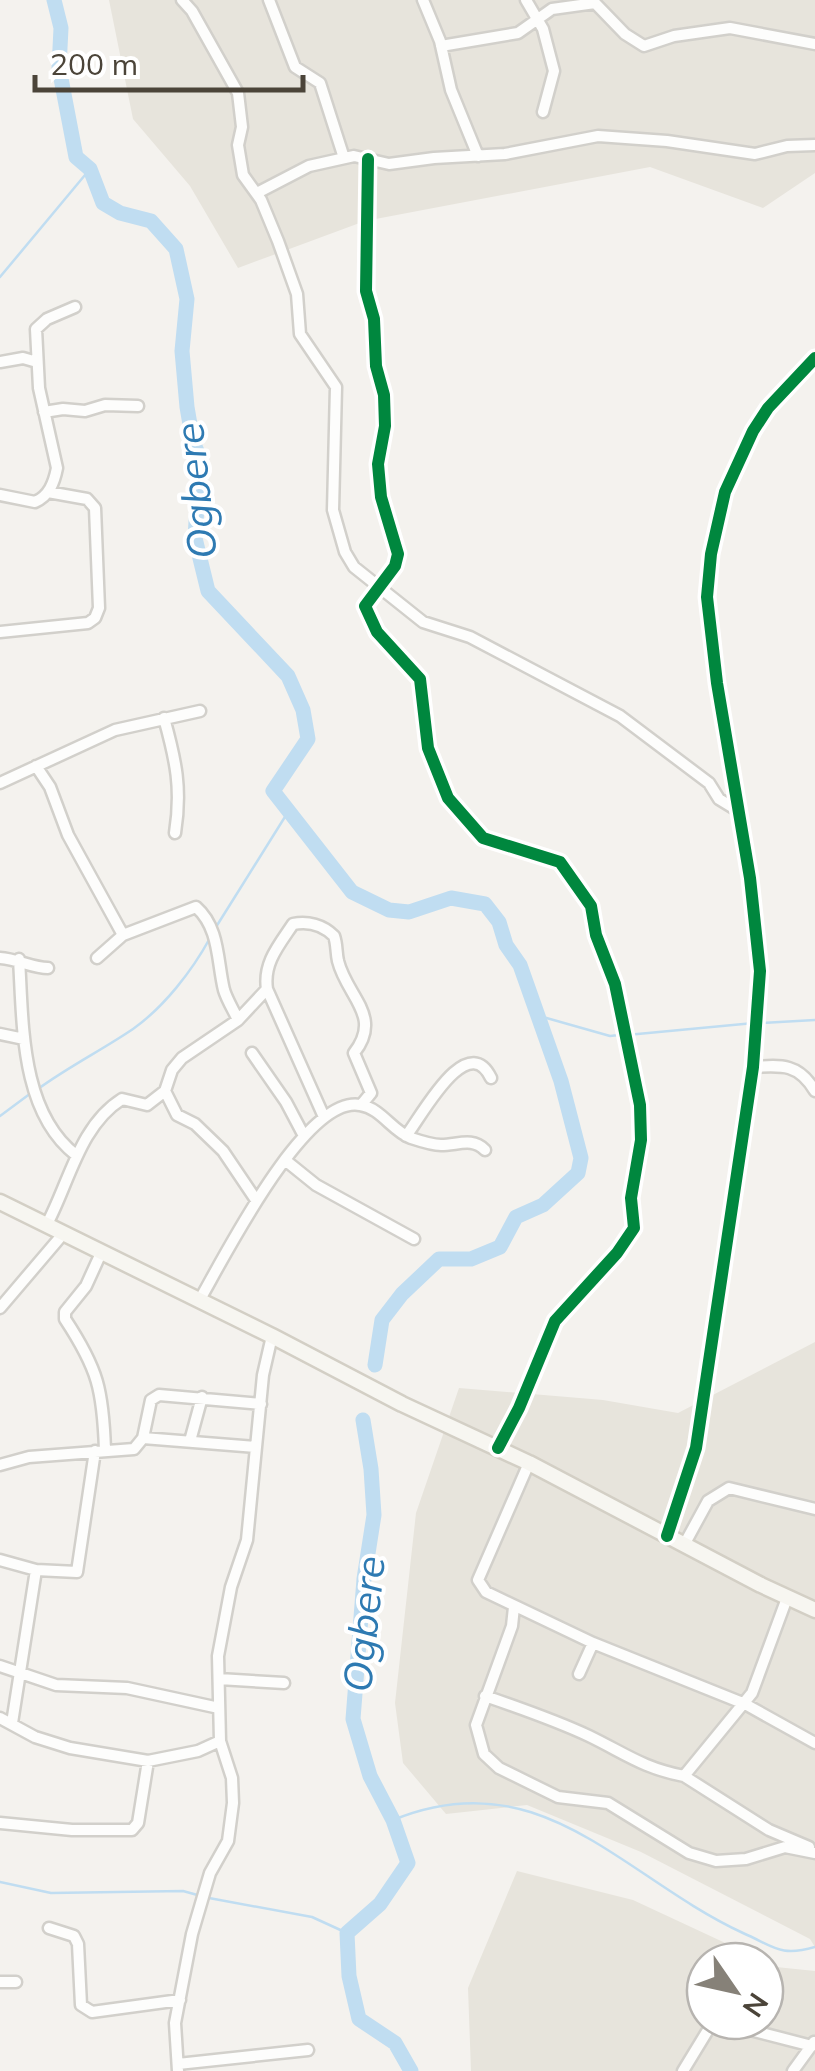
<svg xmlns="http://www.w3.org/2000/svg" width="815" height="2071" font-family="Mulish,sans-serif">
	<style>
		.residential { fill: #e7e4dc }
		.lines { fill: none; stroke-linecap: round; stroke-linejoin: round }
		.stream { stroke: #c0ddf1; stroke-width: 2.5 }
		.river { stroke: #c0ddf1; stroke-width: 15 }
		.street-casing { stroke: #d2d0cb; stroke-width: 15 }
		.secondary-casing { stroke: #d3cfc5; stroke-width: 19 }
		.street { stroke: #fdfdfc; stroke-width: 10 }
		.secondary { stroke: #f7f6f1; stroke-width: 14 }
		.cycleway-casing { stroke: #fff; stroke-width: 19 }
		.cycleway { stroke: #00873e; stroke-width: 12 }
		.labels { text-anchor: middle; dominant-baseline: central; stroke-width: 8; stroke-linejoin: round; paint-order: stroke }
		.water-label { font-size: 40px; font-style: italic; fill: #2e7ab2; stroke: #fff }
	</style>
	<rect width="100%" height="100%" fill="#f4f2ee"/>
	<path class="residential" d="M109,0H815V173L763,208L650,167L365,221L238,268L190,186L133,119Z
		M815,1342V1947L810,1939L641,1852L527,1805L446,1814L403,1763L395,1703L416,1513L459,1388L603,1400L678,1413Z
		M517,1871L633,1900L764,1961H705V2021H765V1962L776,1967L815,1971V2071H471L468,1988Z"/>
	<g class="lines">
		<path class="stream" d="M0,277L90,169
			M216,927L288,812
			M536,1015L610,1036L619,1035
			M762,1023L815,1020
			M627,1035L754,1023
			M38,1089C68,1067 102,1050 133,1029C164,1007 192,971 210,938
			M0,1116L31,1093
			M393,1820C541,1759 622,1877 743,1933C775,1947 780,1957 815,1947
			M0,1882L51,1893L183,1891L201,1896
			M209,1898L312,1917L347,1933"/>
		<path class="river" d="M54,0L61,28L59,68L76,157L90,169L103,203L120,213L151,221L176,249L187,299L182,351L187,407L193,442L200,458L195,538L208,591L288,676L303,710L308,739L273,791L352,892L389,910L409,912L451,898L485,904L499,922L506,945L520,965L561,1081L581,1158L578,1173L543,1205L516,1217L500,1247L471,1259H439L402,1294L382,1320L375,1365
			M363,1420L371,1469L374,1515L364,1579L353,1719L370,1776L393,1820L408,1863L380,1904L347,1933L349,1976L359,2019L395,2043L411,2071"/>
		<defs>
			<path id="street" d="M182,0L192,11L238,93L242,127L238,145L243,175L261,200L278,241L297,294L300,334L336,387L333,510L345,552L354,567L423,622L470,637L620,716L709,783L719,799L737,810
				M269,0L295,67L320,83L344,158
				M423,0L440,41L451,90L478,156
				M526,0L543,29L554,71L543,112
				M441,46L518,33L552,9L595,3L625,34L644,46L674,36L730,28L815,44
				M368,159L366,291L374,319L376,366L384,395L385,426L378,464L381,497L398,554L395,566L365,606L377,632L420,679L428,748L448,798L483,838L560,862L591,906L596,935L615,984L640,1105L641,1140L631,1198L634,1228L617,1253L555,1321L519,1408L498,1448
				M257,193L309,166L354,156L389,164L434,158L505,154L598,136L667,141L755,154L787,146L815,145
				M0,362L23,358L37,362
				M44,412L63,409L85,411L105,405L138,406
				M0,495L35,502C49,496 54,483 57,468L39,388L36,329L47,319L75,307
				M0,632L88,623L95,618L99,608L95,508L87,499L48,492
				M164,718C176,761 182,789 175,833
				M36,766L50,787L68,835L123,935
				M0,783L115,730L200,711
				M0,958C17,959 33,968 48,968
				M97,958L123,935L196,907C220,928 217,962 224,990C227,1000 234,1011 238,1020
				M19,959C23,1023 20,1112 76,1155
				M0,1034L24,1039
				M252,1053L286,1102L304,1136
				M753,1067C783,1065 799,1064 815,1091
				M165,1091L177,1115L195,1124L223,1151L256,1200
				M324,1117L267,989C263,963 279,945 293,924C308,921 323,925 334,936C337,944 336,952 338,961C347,997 383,1016 354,1053L371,1093L362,1104
				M406,1136C420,1119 467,1028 491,1078
				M285,1160L316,1185L414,1239
				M46,1226C69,1184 79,1126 122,1099L147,1105L165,1091L172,1070L182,1058L238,1020L267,989
				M101,1253L86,1286L65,1312V1319C98,1369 103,1390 105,1450
				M199,1301C224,1258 305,1095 360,1105C381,1108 392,1131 411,1138C420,1141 432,1145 441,1145C458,1145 472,1137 485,1150
				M0,1308L63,1234
				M143,1438L256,1447
				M190,1441L202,1397
				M529,1463L478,1580L486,1592L593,1643L579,1674
				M0,1465L29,1457L134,1449L143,1438L151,1400L159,1395L261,1404
				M667,1536L696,1448L753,1067L760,971L750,878L717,683L707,597L711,554L725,492L753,431L768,408L815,358
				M684,1545L708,1501L729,1488L815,1509
				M0,1560L36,1570L12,1723
				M36,1570L77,1572L95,1451
				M514,1607L512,1626L476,1725L484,1754L499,1768L558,1797L608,1803L689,1853L716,1861L746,1859L785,1847L815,1853
				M593,1643L745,1704L815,1743
				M0,1666L56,1685L127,1688L219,1708
				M219,1679L284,1683
				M485,1696C520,1708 555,1720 589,1736C626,1754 643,1768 684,1776L752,1693L787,1598
				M0,1718L35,1737L70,1748L148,1761L198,1751L220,1741
				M684,1776L769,1830L809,1847
				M0,1823L72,1830H132L138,1823L148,1761
				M49,1928L74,1936L78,1944L81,2005L92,2012L180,2000
				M0,1982H16
				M178,2064L308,2050
				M178,2071L175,2023L192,1934L210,1873L228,1841L233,1803L232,1778L220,1741L218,1656L231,1587L247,1540L263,1375L272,1336
				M683,2071L708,2030L719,2022L812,2046
				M793,2071L814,2042"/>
			<path id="secondary" d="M0,1202L272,1336L402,1404L529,1463L761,1585L815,1610"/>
		</defs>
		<use href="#street" class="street-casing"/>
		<use href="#secondary" class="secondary-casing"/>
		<use href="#street" class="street"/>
		<use href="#secondary" class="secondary"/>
		<defs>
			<path id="cycleway" d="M368,159L366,291L374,319L376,366L384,395L385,426L378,464L381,497L398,554L395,566L365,606L377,632L420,679L428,748L448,798L483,838L560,862L591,906L596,935L615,984L640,1105L641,1140L631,1198L634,1228L617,1253L555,1321L519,1408L498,1448
				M667,1536L696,1448L753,1067L760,971L750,878L717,683L707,597L711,554L725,492L753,431L768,408L815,358"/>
		</defs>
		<use href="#cycleway" class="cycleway-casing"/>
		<use href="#cycleway" class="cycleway"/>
	</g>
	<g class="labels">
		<g class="water-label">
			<text transform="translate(195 491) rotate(-96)">Ogbere</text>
			<text transform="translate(363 1624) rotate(-84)">Ogbere</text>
		</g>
	</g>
	<g transform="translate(735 1991) rotate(124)"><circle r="48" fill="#ffffff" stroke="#b7b4b0" stroke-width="2.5"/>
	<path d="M0-8L18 38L0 25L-18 38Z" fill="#868178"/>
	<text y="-15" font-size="28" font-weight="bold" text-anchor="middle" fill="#4b4439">N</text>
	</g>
	<path d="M35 75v15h268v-15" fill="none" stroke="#4b4439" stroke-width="5"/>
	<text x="50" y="75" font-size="30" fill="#4b4439" stroke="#ffffff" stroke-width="8" paint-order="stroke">200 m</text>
</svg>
